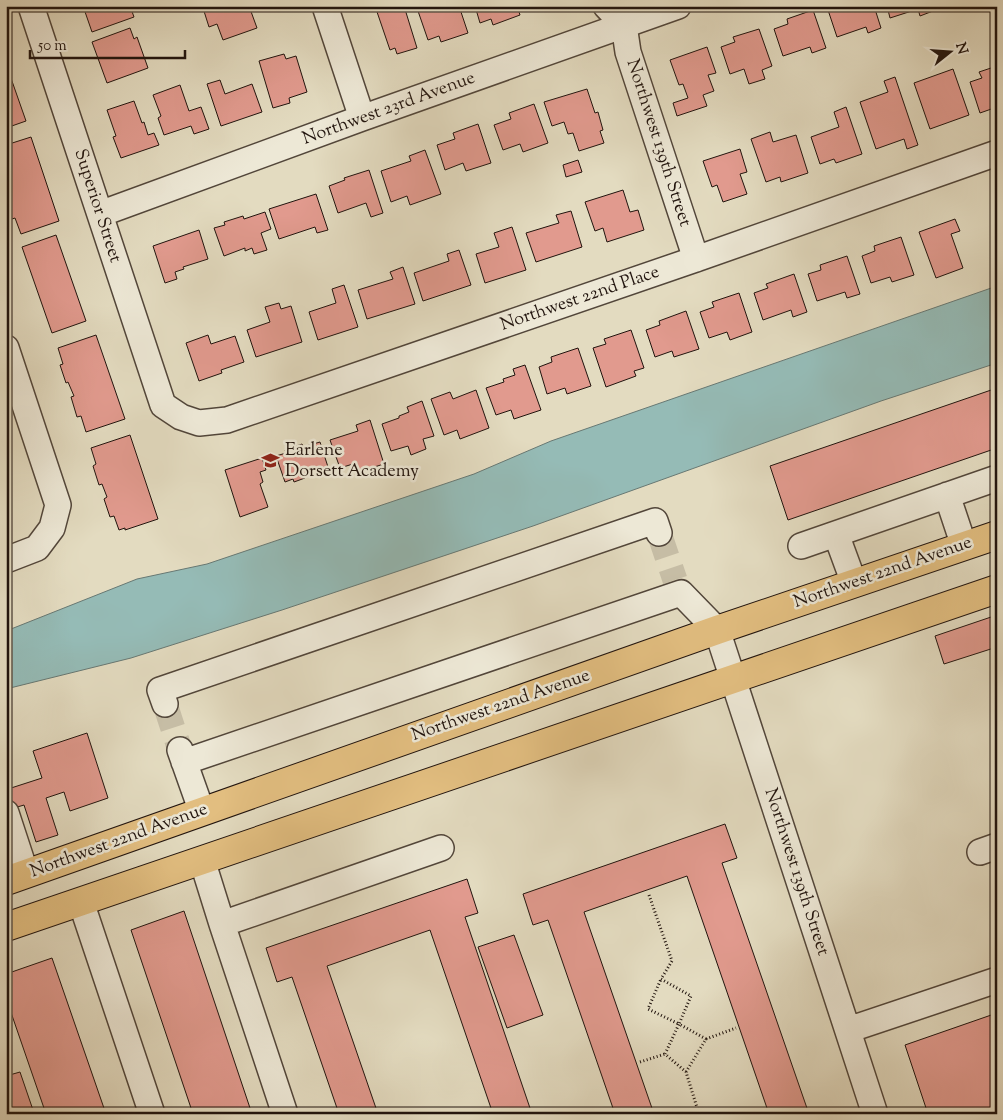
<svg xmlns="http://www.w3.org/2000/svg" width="1003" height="1120" font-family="'Sorts Mill Goudy',serif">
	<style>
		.water { fill: #95bbb6; stroke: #677873 }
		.building { fill: #e19a8e; stroke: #21140e }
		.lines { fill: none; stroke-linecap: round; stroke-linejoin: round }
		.minor-tunnel { stroke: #c6bda5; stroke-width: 25; stroke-dasharray: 25 12; stroke-linecap: butt }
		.minor-casing { stroke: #52463a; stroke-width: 28 }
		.major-casing { stroke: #21140e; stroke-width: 30 }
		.path { stroke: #21140e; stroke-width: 3; stroke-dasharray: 1 2.5; stroke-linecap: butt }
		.minor { stroke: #ede8d6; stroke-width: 25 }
		.major { stroke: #e2be80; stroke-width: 28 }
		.labels { text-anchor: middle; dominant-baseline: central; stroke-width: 5; stroke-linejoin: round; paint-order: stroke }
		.street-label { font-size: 18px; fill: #21140e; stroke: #ede8d6 }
		.poi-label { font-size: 18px; fill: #21140e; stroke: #ede8d6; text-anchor: start }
	</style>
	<rect width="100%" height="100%" fill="#e3dbc0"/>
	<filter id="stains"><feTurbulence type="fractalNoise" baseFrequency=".004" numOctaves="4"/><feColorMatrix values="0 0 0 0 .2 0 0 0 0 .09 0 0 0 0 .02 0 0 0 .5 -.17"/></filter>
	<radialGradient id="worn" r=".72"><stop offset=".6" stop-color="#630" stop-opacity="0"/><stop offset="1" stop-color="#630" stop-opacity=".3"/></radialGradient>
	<path class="water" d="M997,286V363L881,401L533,526L282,610L131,658L6,689V631L137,579L207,564L474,474L551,441Z"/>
	<path class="building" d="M83,6H130L134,17L92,32Z
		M207,6H249L257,28L223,40L217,24L209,27L203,8Z
		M375,6H404L417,48L397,54L395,48L390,50Z
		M433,6H459L468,33L441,42L439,36L428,40L418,11Z
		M475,6H517L520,15L493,25L491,19L480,23Z
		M839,6H874L881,28L868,33L866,27L837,37L828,10Z
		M887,6H932L933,11L920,16L918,9L890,18Z
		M813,10L826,48L812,53L810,47L783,56L774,29L788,24L787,19Z
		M130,28L134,39L137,37L148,68L107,83L92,42Z
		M759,29L772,66L762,70L765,79L749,84L744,69L730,74L721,47L735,42L733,37Z
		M707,47L716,73L708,75L714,91L703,95L707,106L677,116L673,103L688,98L683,84L679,85L670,60Z
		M284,54L286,59L296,56L307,92L289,98L290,103L273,108L259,61Z
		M6,64L26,121L6,128Z
		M997,66V107L980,113L970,82L982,78L979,72Z
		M953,69L969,115L930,129L914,83Z
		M895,77L918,145L907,149L904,139L876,149L860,102L888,92L884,81Z
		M220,80L225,94L252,84L262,112L221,126L207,84Z
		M180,85L189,111L201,107L209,129L194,134L191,126L164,135L158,118L161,116L153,95Z
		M587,89L595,113L598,112L603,130L600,131L604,143L579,151L573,133L568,134L564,122L552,126L544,102Z
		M134,101L142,123L144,122L148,135L154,133L159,145L121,158L113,137L116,136L107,110Z
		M534,104L548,143L523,152L520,144L503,150L494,125L511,119L509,113Z
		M846,107L862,154L836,163L834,159L820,164L811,137L839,127L834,112Z
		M478,124L491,163L466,171L463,163L445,170L437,145L455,139L453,133Z
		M770,132L773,142L796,135L808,173L781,182L780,177L766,182L751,139Z
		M31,137L59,221L21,234L15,218L12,219L6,203V199H8L6,193V145Z
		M740,149L747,172L740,174L747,194L723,202L717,185L712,187L703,161Z
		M425,150L441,194L410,205L407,196L391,202L381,171L411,161L409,156Z
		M578,160L582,172L566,177L563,165Z
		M369,170L383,213L371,217L366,203L338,213L329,186L345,180L344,178Z
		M623,190L630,212L638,210L644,230L607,242L603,228L595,231L585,202Z
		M316,194L328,230L317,233L315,227L279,239L269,209Z
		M571,211L582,247L536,262L526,233L559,223L556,215Z
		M265,212L271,229L261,233L267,250L254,254L252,248L245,251V248L224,256L214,228L225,225L224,222L243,216L244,219Z
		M955,219L960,231L951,234L963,268L936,278L919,232Z
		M512,227L526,270L485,283L476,254L499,247L494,233Z
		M199,230L208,259L183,267L184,269L175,272L177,279L165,283L153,246Z
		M56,235L86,321L52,333L22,247Z
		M901,237L914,275L892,282L890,277L871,283L862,256L875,251L874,246Z
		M459,250L471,285L423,301L414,273L449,261L447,254Z
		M847,256L860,294L847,298L845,292L817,301L808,274L821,270L820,265Z
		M403,267L415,304L367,319L358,290L393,279L390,272Z
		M794,274L807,312L793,317L791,310L763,320L754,293L768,288L766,284Z
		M344,285L358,327L318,340L309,312L336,303L332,289Z
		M739,293L752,332L730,340L727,332L709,338L700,312L714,307L712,302Z
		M279,303L281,309L291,306L302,342L256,357L247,330L270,322L265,307Z
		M686,311L699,349L674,357L672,351L655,357L646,330L660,325L659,321Z
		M631,330L644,368L634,371L636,376L606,387L593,348L606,344L604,339Z
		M96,335L125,419L86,432L81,416L77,417L71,397L74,396L68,382L66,383L60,365L63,364L58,348Z
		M208,335L211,344L235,336L244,362L221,370L222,373L199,381L186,343Z
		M578,348L591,386L567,394L565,388L547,394L539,367L552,362L551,357Z
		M525,365L541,410L514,419L511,410L496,415L486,388L504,382L503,379L515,375L513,369Z
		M997,388V448L788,520L770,466Z
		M476,390L489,428L460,439L457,430L444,435L431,399L450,392L453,399Z
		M422,401L434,436L423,439L426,449L411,455L408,446L391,451L382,424L399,418V416L409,412L407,407Z
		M370,420L384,464L358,472L356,463L340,468L330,440L358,431L356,425Z
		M130,435L158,519L125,530V528L119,530L114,516L110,517L104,499L107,497L102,484L99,485L93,466L96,464L91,448Z
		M320,442L328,467L304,475L305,478L294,482L293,479L285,482L276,456L286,453L285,450L302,444L303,447Z
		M262,458L266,470L260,472L263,482L260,484L268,507L240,517L225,470Z
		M997,615V647L944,664L935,636Z
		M87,733L108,798L70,811L64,792L46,798L58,835L36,842L24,805L14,808L8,789L42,778L33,751Z
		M725,824L737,858L722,863L809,1114H769L687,876L584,912L654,1114H615L548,920L533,925L523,894Z
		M467,879L478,913L465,917L532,1114H493L430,930L327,966L378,1114H339L292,977L277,982L266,948Z
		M184,911L252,1114H193L131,930Z
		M514,935L543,1015L507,1028L478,947Z
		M52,958L106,1114H46L6,998V974Z
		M997,1013V1114H928L905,1045Z
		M20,1072L33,1110L22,1114H6V1076Z"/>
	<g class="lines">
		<path class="minor-tunnel" d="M659,533L675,580
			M165,704L180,750"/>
		<defs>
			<path id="minor" d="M31,6L163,405L181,417L199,423L227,420L696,259L997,153
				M325,6L362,118
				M606,6L624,25
				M628,9L624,25L628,52L696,259
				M100,214L362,118L678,6
				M6,348L58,505L52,528L37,548L6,560
				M947,495L964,546
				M836,534L854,583
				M801,546L997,478
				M165,704L160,690L655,521L659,533
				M180,750L202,812
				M184,762L681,593L717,630L875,1114
				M6,813L26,874
				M980,852L997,846
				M202,860L222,924
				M81,902L152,1114
				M848,1030L997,980
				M285,1114L222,924L441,848"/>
			<path id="major" d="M6,881L717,630L997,535
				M6,927L997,589"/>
		</defs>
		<use href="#minor" class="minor-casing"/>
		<use href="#major" class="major-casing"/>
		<path class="path" d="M649,895L672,961L661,979L691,996L679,1024L648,1009L661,979
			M706,1039L736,1028
			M640,1062L665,1054
			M686,1072L706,1039L679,1024L665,1054L686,1072L699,1114"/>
		<use href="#minor" class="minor"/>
		<use href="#major" class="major"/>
	</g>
	<defs>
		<symbol id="school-bare" viewBox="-9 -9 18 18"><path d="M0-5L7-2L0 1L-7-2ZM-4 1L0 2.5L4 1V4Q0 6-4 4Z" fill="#8f2418" stroke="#ede8d6" stroke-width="2.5" paint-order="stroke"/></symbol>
	</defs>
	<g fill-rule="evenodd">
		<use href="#school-bare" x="258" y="448" width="25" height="25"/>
	</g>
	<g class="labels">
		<g class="street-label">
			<text transform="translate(389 109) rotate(-20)">Northwest 23rd Avenue</text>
			<text transform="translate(658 143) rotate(72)">Northwest 139th Street</text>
			<text transform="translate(97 206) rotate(72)">Superior Street</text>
			<text transform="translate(580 299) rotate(-19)">Northwest 22nd Place</text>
			<text transform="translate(883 573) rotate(-19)">Northwest 22nd Avenue</text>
			<text transform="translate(501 706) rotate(-19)">Northwest 22nd Avenue</text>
			<text transform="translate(119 841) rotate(-20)">Northwest 22nd Avenue</text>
			<text transform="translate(796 872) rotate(72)">Northwest 139th Street</text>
		</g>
		<g class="poi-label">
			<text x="285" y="451">Earlene<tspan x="285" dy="21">Dorsett Academy</tspan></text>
		</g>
	</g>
	<rect width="1003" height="1120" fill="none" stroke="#e3dbc0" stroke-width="25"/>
	<rect x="8" y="8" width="988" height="1105" fill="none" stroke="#21140e" stroke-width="2.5"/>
	<rect x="12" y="12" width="978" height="1095" fill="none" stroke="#21140e"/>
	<g transform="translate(950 52) rotate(73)" stroke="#ede8d6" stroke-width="4" paint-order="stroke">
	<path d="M0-4L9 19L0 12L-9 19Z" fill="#21140e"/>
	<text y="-8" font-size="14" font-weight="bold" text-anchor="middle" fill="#21140e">N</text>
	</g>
	<path d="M30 50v8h155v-8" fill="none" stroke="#21140e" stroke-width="2.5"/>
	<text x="38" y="50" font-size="15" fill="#21140e" stroke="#ede8d6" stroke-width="4" paint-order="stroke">50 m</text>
	<rect width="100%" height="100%" filter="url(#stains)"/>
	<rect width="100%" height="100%" fill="url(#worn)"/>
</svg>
